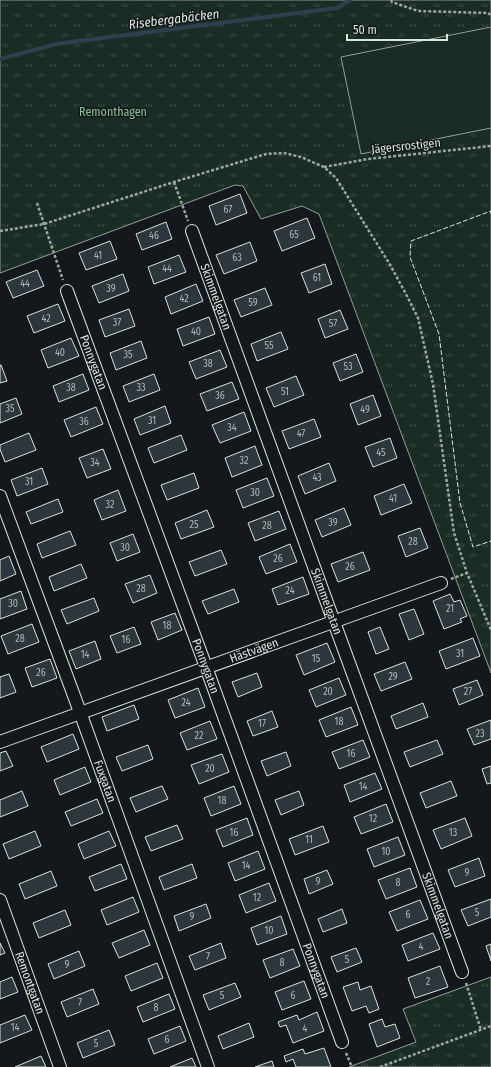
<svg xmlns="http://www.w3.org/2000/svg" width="491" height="1067" font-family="'Fira Sans Condensed',sans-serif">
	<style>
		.park { fill: url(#park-tufts); stroke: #939e99 }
		.garden { fill: #1a2d24; stroke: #939e99 }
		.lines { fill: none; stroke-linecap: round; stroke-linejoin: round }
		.stream { stroke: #2f3f4d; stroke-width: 4 }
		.building { fill: #2c363c; stroke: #d8e6dc }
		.minor-casing { stroke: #d8e6dc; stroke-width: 14 }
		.path { stroke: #9da8a2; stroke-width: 2.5; stroke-dasharray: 3 2; stroke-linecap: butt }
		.minor { stroke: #14181c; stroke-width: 12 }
		.fence { stroke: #d8e6dc; stroke-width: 1; stroke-dasharray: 5 2; stroke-linecap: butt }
		.labels { text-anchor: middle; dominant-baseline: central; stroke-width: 3; stroke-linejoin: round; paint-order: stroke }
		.number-label { font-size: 10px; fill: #adbab4 }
		.park-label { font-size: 12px; fill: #8ac095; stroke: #14181c }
		.street-label { font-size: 12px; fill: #d8e6dc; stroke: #14181c }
		.water-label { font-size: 13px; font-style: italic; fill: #d8e6dc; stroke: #14181c }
	</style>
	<defs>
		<pattern id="park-tufts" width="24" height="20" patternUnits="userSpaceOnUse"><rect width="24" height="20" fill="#1a2d24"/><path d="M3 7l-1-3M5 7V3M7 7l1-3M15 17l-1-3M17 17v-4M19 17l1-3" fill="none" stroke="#3b4b43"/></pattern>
	</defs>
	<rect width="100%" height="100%" fill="#14181c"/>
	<path class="park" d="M0,0H491V673L319,214L302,206L261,219L243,186L235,185L0,273Z
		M491,977V1067H349L416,1042L403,1009Z"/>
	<path class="garden" d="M491,27V128L361,154L341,57Z"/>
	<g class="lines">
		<path class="stream" d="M0,59L56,44L337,8L350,0"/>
	</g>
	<path class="building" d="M240,194L247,213L216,225L209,206Z
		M307,218L315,238L282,251L274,231Z
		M166,222L172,239L142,250L136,234Z
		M110,241L117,259L86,270L79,253Z
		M250,242L257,261L224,274L216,255Z
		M179,255L186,272L154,284L148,267Z
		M325,264L332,284L309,293L301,273Z
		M37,270L44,286L13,298L6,282Z
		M123,274L129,291L99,303L92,286Z
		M196,284L203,301L171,314L165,297Z
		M265,288L272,305L241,317L234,300Z
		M58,304L65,321L34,333L27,316Z
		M129,309L135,326L105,337L99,320Z
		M340,310L348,329L325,338L318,319Z
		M209,317L215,334L183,346L177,329Z
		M281,332L288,349L257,361L251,344Z
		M71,338L79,356L48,368L41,350Z
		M141,341L147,358L116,370L110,353Z
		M220,350L227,367L196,379L189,362Z
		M356,354L363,372L340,381L333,363Z
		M0,365H1L7,381L0,383Z
		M83,374L89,390L59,402L53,386Z
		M154,374L160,390L129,402L123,386Z
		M296,376L304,395L274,407L266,388Z
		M232,382L239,399L207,411L200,394Z
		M373,395L381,416L358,425L350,404Z
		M16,398L22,414L0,423V404Z
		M165,406L171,423L140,435L134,419Z
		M96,407L103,424L71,437L64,420Z
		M244,412L251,431L220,443L212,425Z
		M314,419L321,437L289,449L282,431Z
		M29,433L36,450L5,462L0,449V445Z
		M181,435L187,450L154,463L148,448Z
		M390,438L397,458L373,467L365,447Z
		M255,446L262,465L232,477L225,458Z
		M103,449L111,469L87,478L79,458Z
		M329,463L336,481L305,494L298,476Z
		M42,468L48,484L17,496L11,480Z
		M194,473L199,488L167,500L161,485Z
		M267,478L274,496L243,508L236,490Z
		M404,484L412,503L381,515L374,496Z
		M118,490L126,511L102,520L94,500Z
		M58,499L63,512L31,524L26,512Z
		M344,508L351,525L322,537L315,520Z
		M207,510L214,527L181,539L175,523Z
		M279,511L286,529L255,541L248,523Z
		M420,528L428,548L406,557L398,536Z
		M70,531L76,545L42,558L37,544Z
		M133,534L140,552L117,561L110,543Z
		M290,544L297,562L266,574L259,557Z
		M221,550L227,564L195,576L189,562Z
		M363,552L370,570L338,582L331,564Z
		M9,556L16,574L0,581V560Z
		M81,564L87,578L54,591L49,577Z
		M150,575L157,593L133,603L125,584Z
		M303,577L309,594L278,605L272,589Z
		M234,589L239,602L208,614L202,601Z
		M21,591L27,609L0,619V599Z
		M450,594L454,602L460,600L467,616L460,619L462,622L444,629L433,601Z
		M94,598L99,611L67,624L61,610Z
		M414,609L424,634L409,640L399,614Z
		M175,613L182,630L158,640L151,622Z
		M32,624L39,642L8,654L1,636Z
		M134,627L141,644L117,653L110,636Z
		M380,627L389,649L376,654L368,632Z
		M473,638L480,656L446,669L439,651Z
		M95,641L101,659L76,669L69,651Z
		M327,643L335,662L304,675L296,655Z
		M50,659L57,678L32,687L25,668Z
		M405,662L412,679L381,691L374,674Z
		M257,673L262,687L238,697L232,682Z
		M9,674L16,692L0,698V677Z
		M339,678L346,695L316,707L309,690Z
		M477,680L483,695L459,705L453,689Z
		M198,688L205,707L175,718L168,700Z
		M423,703L428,717L396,729L391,716Z
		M134,705L139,719L107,731L102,717Z
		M351,707L358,725L326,737L319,720Z
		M272,711L278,727L253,736L247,721Z
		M491,720V739L474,745L467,729Z
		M210,721L217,739L187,750L180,733Z
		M73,734L79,749L47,762L41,747Z
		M363,740L370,757L339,769L332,752Z
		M437,740L443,754L410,767L404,752Z
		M148,745L153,759L122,771L116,757Z
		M6,751L13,766L0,771V753Z
		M286,752L291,766L267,776L261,761Z
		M222,754L229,772L199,784L191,765Z
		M491,766V783L487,784L482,769Z
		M85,767L91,782L60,795L54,780Z
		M375,773L382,789L350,802L344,785Z
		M451,781L457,796L426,808L420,793Z
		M162,786L168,799L136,812L130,798Z
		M234,786L241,804L211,816L204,798Z
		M22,791L28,806L0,817V800Z
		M299,791L304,805L281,815L275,800Z
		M97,799L103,813L71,826L65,812Z
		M386,804L393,822L361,834L354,817Z
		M247,818L253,835L223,847L216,830Z
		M465,818L472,836L441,849L433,830Z
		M177,825L183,839L151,851L145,837Z
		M323,826L329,842L295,855L289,839Z
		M35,831L41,846L9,859L3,844Z
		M109,831L116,846L84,859L78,844Z
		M398,837L405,855L374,867L367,849Z
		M258,851L265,869L235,881L228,863Z
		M479,858L485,876L455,887L448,870Z
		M121,864L127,879L95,891L89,877Z
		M192,864L197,878L164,890L159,877Z
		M410,868L417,887L386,899L378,880Z
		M327,870L333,884L309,894L304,879Z
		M51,871L57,886L25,899L19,884Z
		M269,883L276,901L246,913L239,895Z
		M133,897L139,912L107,925L101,910Z
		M491,899V917L468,926L461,910Z
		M420,900L428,919L397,931L389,912Z
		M206,904L211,918L179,931L174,916Z
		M342,909L347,923L323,932L318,919Z
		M65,910L71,925L39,938L33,923Z
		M281,916L287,934L257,945L251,928Z
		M144,930L150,945L119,958L112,943Z
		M433,933L440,949L408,961L402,945Z
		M0,943L5,953L0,955Z
		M221,943L226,958L195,970L189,956Z
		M491,944V961L486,946Z
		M356,948L362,962L337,972L331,957Z
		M293,949L300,966L270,978L263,960Z
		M79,951L85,966L54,979L48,964Z
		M157,963L163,978L131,991L125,976Z
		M440,966L448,987L415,998L408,978Z
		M12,977L18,992L0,999V982Z
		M304,981L311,999L282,1010L275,992Z
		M358,982L360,990L371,986L379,1009L369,1013L366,1006L352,1011L343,987Z
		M235,983L241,997L209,1010L203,995Z
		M93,989L99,1004L67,1017L61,1002Z
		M169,994L175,1009L143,1022L137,1007Z
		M317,1012L324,1031L293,1043L286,1025L280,1027L278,1022L297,1015L299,1020Z
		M25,1015L32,1030L0,1043V1025Z
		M382,1019L385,1027L395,1024L400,1038L377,1047L369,1024Z
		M249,1023L254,1037L223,1049L218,1036Z
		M180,1026L186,1041L154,1054L148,1039Z
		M109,1030L115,1045L83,1058L77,1043Z
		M324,1048L331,1067H296L293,1059L286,1062L284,1056L303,1049L305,1054Z
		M41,1056L46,1067H15Z
		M192,1058L196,1067H170Z
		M272,1061L274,1067H255Z"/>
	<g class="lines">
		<defs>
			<g id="minor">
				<path id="s1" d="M192,231L334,622L462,972"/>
				<path id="s2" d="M67,291L206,667L342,1042"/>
				<path id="s3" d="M0,496L80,712L208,1067"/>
				<path id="s4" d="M0,742L441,583"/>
				<path id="s5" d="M0,900L60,1067"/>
			</g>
		</defs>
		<use href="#minor" class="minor-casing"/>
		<path class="path" d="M391,0L392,2L418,11L488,13L491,15
			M324,167L368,159L491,146
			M174,182L188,221
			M37,203L63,280
			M0,231L44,224L174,182L266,154L284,153L301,157L324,167L336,178L389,263L406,294L418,318L433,384L454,533L467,573L491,630
			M451,579L467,573
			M466,983L481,1030
			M346,1053L352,1067
			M380,1067L491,1026"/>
		<use href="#minor" class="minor"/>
		<path class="fence" d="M491,214V211L411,241L410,257L439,334L460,503L473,547L491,541"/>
	</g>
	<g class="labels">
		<g class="number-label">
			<text x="228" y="210">67</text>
			<text x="294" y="235">65</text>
			<text x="154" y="236">46</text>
			<text x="98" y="256">41</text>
			<text x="237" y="258">63</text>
			<text x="167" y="269">44</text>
			<text x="317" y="278">61</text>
			<text x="25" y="284">44</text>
			<text x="111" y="289">39</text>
			<text x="184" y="299">42</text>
			<text x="253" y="303">59</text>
			<text x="46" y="319">42</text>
			<text x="117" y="323">37</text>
			<text x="333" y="324">57</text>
			<text x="196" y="332">40</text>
			<text x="269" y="346">55</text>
			<text x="60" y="353">40</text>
			<text x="128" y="355">35</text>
			<text x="208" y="364">38</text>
			<text x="348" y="367">53</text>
			<text x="71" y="388">38</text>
			<text x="141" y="388">33</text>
			<text x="285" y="392">51</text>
			<text x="220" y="396">36</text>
			<text x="10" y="409">35</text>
			<text x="365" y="410">49</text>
			<text x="152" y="421">31</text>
			<text x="84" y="422">36</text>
			<text x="232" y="428">34</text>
			<text x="301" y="434">47</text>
			<text x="381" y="453">45</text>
			<text x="244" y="461">32</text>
			<text x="95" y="463">34</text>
			<text x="317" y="478">43</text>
			<text x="29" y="482">31</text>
			<text x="255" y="493">30</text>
			<text x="393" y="499">41</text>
			<text x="110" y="505">32</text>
			<text x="333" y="523">39</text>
			<text x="194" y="525">25</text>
			<text x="267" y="526">28</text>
			<text x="413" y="542">28</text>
			<text x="125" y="548">30</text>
			<text x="278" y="559">26</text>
			<text x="350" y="567">26</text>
			<text x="141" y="589">28</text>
			<text x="290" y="591">24</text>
			<text x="13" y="604">30</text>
			<text x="450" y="609">21</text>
			<text x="167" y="626">18</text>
			<text x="20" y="639">28</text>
			<text x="126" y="640">16</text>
			<text x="460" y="654">31</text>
			<text x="85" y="655">14</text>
			<text x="316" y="659">15</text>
			<text x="41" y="673">26</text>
			<text x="393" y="677">29</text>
			<text x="328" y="692">20</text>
			<text x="468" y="692">27</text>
			<text x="186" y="703">24</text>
			<text x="339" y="722">18</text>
			<text x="262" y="724">17</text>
			<text x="480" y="734">23</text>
			<text x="199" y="736">22</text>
			<text x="351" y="754">16</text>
			<text x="210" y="769">20</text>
			<text x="363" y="787">14</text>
			<text x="222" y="801">18</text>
			<text x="373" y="819">12</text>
			<text x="234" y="833">16</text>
			<text x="453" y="833">13</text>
			<text x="309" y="840">11</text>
			<text x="386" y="852">10</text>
			<text x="246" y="866">14</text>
			<text x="467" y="873">9</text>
			<text x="318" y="882">9</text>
			<text x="398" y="883">8</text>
			<text x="257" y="898">12</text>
			<text x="477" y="913">5</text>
			<text x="408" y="915">6</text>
			<text x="192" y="917">9</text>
			<text x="269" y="931">10</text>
			<text x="421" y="947">4</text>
			<text x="208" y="957">7</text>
			<text x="347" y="960">5</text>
			<text x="282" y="963">8</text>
			<text x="67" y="965">9</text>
			<text x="428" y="982">2</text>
			<text x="222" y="996">5</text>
			<text x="293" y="996">6</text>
			<text x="80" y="1003">7</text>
			<text x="156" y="1008">8</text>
			<text x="15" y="1028">14</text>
			<text x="305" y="1029">4</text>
			<text x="167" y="1040">6</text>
			<text x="96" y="1044">5</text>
		</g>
		<g class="park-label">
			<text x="113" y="112">Remonthagen</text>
		</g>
		<g class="street-label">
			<text transform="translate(406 146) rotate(-6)">Jägersrostigen</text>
			<text stroke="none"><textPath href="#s1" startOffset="70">Skimmelgatan</textPath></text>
			<text stroke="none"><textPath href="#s2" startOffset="76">Ponnygatan</textPath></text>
			<text stroke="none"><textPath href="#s1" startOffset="394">Skimmelgatan</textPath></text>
			<text stroke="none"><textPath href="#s4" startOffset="270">Hästvägen</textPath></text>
			<text stroke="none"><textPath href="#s2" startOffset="400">Ponnygatan</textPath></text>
			<text stroke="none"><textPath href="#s3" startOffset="304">Fuxgatan</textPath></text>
			<text stroke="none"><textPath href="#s1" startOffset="718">Skimmelgatan</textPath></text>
			<text stroke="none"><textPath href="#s2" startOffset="724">Ponnygatan</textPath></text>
			<text stroke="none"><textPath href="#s5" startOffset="88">Remontgatan</textPath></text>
		</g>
		<g class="water-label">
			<text transform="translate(174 19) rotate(-7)">Risebergabäcken</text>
		</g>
	</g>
	<path d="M347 34v6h100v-6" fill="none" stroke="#d8e6dc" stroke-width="2"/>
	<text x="353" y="34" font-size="12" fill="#d8e6dc" stroke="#14181c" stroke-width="3" paint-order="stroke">50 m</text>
</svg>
